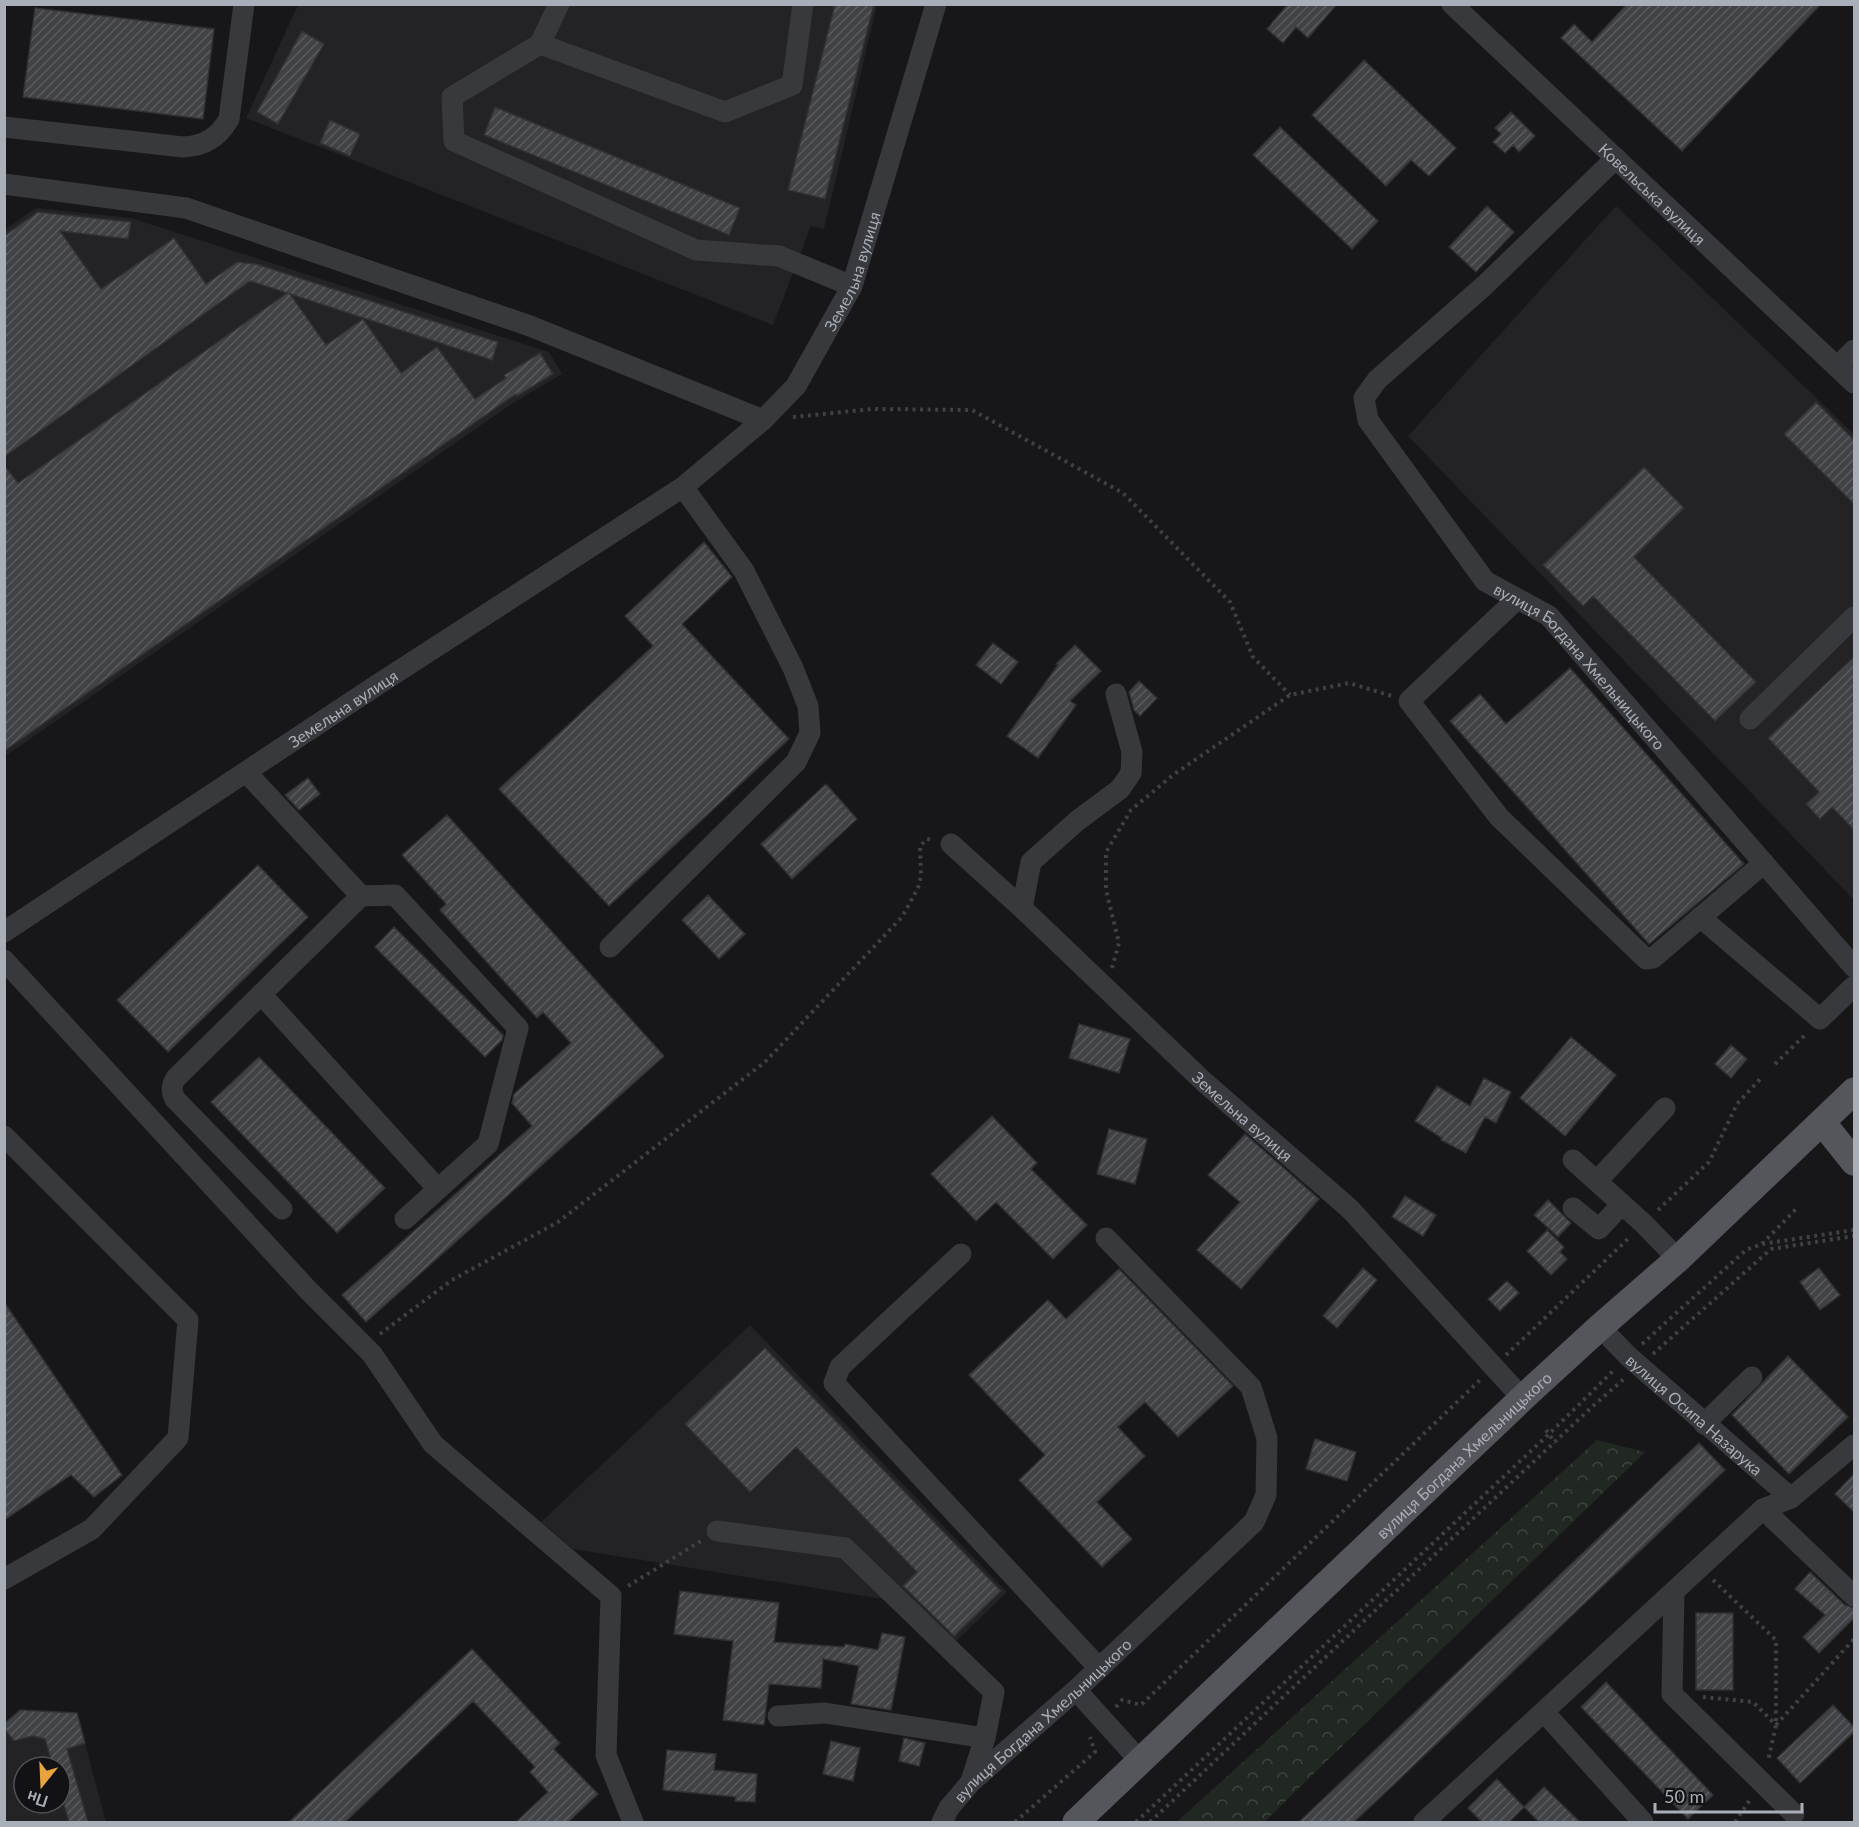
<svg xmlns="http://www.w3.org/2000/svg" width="1859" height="1827" font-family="Lato,sans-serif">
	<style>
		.built { fill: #232325; fill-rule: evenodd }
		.forest { fill: url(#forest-crowns) }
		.building { fill: url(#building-hatch); stroke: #313134; stroke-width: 1.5 }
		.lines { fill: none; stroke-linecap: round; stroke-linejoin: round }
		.path { stroke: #3e4044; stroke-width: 4; stroke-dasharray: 3 4.5; stroke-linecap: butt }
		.minor { stroke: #38393d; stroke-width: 21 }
		.major { stroke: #54565c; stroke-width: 27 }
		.labels { text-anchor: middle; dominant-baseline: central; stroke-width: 4.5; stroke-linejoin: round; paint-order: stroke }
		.street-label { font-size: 16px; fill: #a9afb8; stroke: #121214 }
	</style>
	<defs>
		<pattern id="forest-crowns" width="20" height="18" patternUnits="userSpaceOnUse" patternTransform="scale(1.5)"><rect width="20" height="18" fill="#212821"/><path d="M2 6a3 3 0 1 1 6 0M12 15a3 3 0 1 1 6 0" fill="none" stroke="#3e453f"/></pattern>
		<pattern id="building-hatch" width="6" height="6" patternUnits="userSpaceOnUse" patternTransform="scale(1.5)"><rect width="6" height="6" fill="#414245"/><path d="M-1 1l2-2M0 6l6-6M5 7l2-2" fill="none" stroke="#5a5b5e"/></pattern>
	</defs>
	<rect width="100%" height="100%" fill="#171719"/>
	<path class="built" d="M298,5H877L824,229L811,226L773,325L246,118Z
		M1616,206L1854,434V900L1408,436Z
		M36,208L131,218L549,352L562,374L510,405L7,755L4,752V230Z
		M750,1325L1007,1592L943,1654L884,1599L573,1549L541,1522Z
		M20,1710L77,1713L106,1822H5V1724ZM24,1767H60V1803H24Z"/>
	<path class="forest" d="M1597,1440L1645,1452L1264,1822H1177Z"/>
	<path class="building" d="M835,4H874L825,199L788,190Z
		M1288,4H1337L1308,38L1296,27L1283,43L1267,29Z
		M1627,4H1821L1682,151L1561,38L1574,24L1592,42Z
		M35,8L214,29L203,119L23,97Z
		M302,31L324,44L278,124L257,112Z
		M1364,60L1456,148L1429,176L1411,160L1386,186L1312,115Z
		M495,107L740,208L729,235L484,135Z
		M1511,112L1535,136L1519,152L1513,145L1505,153L1493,142L1501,134L1495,128Z
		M330,120L360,134L350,156L320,143Z
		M1280,127L1378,221L1352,249L1253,155Z
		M1487,206L1514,232L1476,272L1449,247Z
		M38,212L131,222L128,239L60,231L101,289L174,238L206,284L237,262L256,264L498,342L492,360L290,294L326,345L363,319L401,373L437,347L475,399L506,378L504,375L540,353L553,374L517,396L516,394L4,751V465L18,483L287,293L250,281L4,457V236Z
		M1816,402L1854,440V504L1784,434Z
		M1644,467L1684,508L1634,557L1756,682L1715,721L1593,596L1583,606L1543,565Z
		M704,542L732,577L682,624L789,739L609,906L499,789L653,646L625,616Z
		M993,643L1018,662L1001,684L976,665Z
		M1075,645L1101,671L1070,701L1076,705L1038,758L1007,736L1058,665L1056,664Z
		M1854,657V830L1832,807L1820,819L1806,804L1819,792L1768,738Z
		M1570,668L1744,864L1649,944L1450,721L1480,694L1506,724Z
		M1139,681L1157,698L1140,716L1134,710L1129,692Z
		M308,778L320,794L299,810L285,795Z
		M826,784L857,819L792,879L761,844Z
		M447,815L664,1056L366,1322L342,1295L532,1126L512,1103L514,1094L571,1043L543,1012L537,1018L440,910L446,904L402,855Z
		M258,865L308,917L168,1052L117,1000Z
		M708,895L745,934L719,959L682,920Z
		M394,927L503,1035L502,1040L485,1057L375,947Z
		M1079,1024L1130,1039L1119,1073L1069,1058Z
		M1571,1037L1616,1075L1565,1136L1520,1098Z
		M1731,1045L1747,1059L1731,1078L1715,1064Z
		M259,1057L385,1188L337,1233L211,1102Z
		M1484,1078L1511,1092L1496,1123L1485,1117L1466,1153L1441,1140L1442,1138L1415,1121L1437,1086L1470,1106Z
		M992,1116L1037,1163L1031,1169L1087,1225L1053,1259L996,1202L976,1221L931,1174Z
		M1109,1129L1147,1139L1135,1184L1097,1174Z
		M1245,1134L1319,1199L1241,1289L1197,1250L1240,1202L1208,1175Z
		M1405,1196L1436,1215L1423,1236L1392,1217Z
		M1548,1200L1571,1223L1558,1237L1534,1215Z
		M1547,1230L1564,1247L1560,1252L1567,1259L1551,1275L1527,1251Z
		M1363,1268L1377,1280L1337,1328L1323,1316Z
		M1819,1268L1840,1295L1820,1310L1800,1282Z
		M1119,1269L1233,1386L1178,1437L1145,1402L1118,1427L1145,1456L1097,1502L1132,1539L1102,1567L1019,1480L1045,1455L969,1375L1048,1300L1066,1319Z
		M1507,1281L1519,1293L1500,1311L1488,1299Z
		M4,1302L122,1475L94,1497L71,1475L4,1520Z
		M765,1348L1001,1591L954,1636L903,1586L917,1572L796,1447L750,1492L685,1424Z
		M1788,1356L1848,1417L1789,1474L1732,1415Z
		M1315,1439L1356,1452L1347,1481L1306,1469Z
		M1699,1443L1725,1470L1407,1772L1354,1822H1299Z
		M1854,1474V1512L1835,1494Z
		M1810,1572L1845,1605L1854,1608V1618L1819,1653L1803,1637L1825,1615L1795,1589Z
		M680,1591L779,1603L774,1642L844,1647L845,1644L878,1650L882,1633L905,1637L891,1710L851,1704L859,1666L823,1659L821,1688L769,1684L764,1725L723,1720L733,1641L674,1634Z
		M1696,1613H1733V1690H1696Z
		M472,1649L560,1743L554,1749L598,1794L568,1822H516L548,1792L530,1772L535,1767L473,1701L345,1822H289Z
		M1606,1682L1713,1795L1688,1819L1581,1707Z
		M1833,1705L1854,1727V1732L1800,1783L1777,1758Z
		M20,1710L77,1713L85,1743L67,1749L88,1822H69L60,1791V1767H53L45,1739L32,1736L14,1741L4,1728V1724Z
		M904,1738L925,1743L919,1766L899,1761Z
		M831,1741L860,1748L853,1781L823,1774Z
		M667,1750L716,1754L714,1770L757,1774L755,1802L735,1801L736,1797L663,1790Z
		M1497,1779L1524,1807L1509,1822H1482L1468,1808Z
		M1544,1787L1580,1822H1539L1524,1807Z"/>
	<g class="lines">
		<path class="path" d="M793,417L873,409L972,410L1123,493L1230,602L1253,657L1290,695
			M1112,968L1119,943L1106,890V852L1131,810L1173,775L1290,695L1349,683L1392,696
			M1775,1064L1807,1033
			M1658,1210L1709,1162L1737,1104L1761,1078
			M1762,1244L1797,1208
			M380,1334L452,1280L558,1222L765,1062L902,917L918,888L921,876L920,846L927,839L933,840
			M1642,1344L1746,1250L1762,1244L1854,1230
			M1653,1354L1771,1249L1854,1236
			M1506,1355L1631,1236
			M1546,1430L1555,1443
			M1713,1580L1776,1640V1725L1768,1761
			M628,1586L701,1541
			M1703,1697L1753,1702L1776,1725
			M1116,1707L1122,1700L1141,1705L1481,1379
			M1776,1725L1854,1639
			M1015,1822L1095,1752L1090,1737
			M1136,1822L1549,1434L1614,1370
			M1150,1822L1593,1406L1625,1378
			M1735,1822L1751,1798"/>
		<g class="minor">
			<path d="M559,4L540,44L452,97L454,141L696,250L779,256L852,286"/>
			<path id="s1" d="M1452,4L1854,383"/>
			<path d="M540,44L725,112L792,85L803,4"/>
			<path d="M4,127L183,147C204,146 218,138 229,119L244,4"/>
			<path id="s2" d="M1616,158L1485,285L1377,380L1364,398L1368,420L1485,581L1549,616L1854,967"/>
			<path d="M4,184L186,208L530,326L763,420"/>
			<path d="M1837,367L1854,350"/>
			<path d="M1517,599L1409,701L1499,817L1646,959L1653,958L1764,863"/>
			<path d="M1750,719L1854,617"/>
			<path d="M246,772L361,896L176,1078C171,1086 171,1091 175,1099L282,1209"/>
			<path id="s3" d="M951,844L1022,908L1203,1081L1350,1209L1523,1399"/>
			<path d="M361,896L395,895L518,1028L488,1144L405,1219"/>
			<path d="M1022,908L1031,862L1077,821L1120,789L1131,773L1132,752L1116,694"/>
			<path d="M1700,917L1820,1019L1854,986"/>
			<path id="s4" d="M4,932L377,685L683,487L763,420L796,386L852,286L936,4"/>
			<path d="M610,947L796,762L810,733L808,706L793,668L744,571L683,487"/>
			<path d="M4,960L308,1290L372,1354L433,1444L611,1596L606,1755L633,1822"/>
			<path d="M261,994L438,1189"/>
			<path d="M4,1136L188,1320L178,1438L92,1529L4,1579"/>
			<path d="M1573,1160L1644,1224L1678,1259"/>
			<path d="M1597,1181L1665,1108"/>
			<path d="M1573,1208L1599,1229L1622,1204"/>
			<path d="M961,1254L840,1367L834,1383L1099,1668"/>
			<path id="s5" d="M1600,1327L1628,1356L1791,1498"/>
			<path d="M1704,1424L1752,1377"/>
			<path d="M1763,1509L1854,1596"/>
			<path d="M717,1531L845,1548L994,1692L985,1738L971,1781"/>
			<path d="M1674,1591L1672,1694L1794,1814"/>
			<path d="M1076,1690L1141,1762"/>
			<path d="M1544,1712L1643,1822"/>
			<path d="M778,1716L825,1713L985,1738"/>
			<path id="s6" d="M942,1822L949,1808L971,1782L1076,1690L1254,1522L1266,1495L1267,1438L1251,1387L1106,1238"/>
			<path d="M1424,1822L1763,1509L1791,1498L1854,1445"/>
		</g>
		<g class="major">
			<path d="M1822,1122L1854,1162"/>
			<path id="s7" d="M1076,1822L1529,1392L1600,1327L1678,1259L1854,1091"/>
		</g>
	</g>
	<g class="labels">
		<g class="street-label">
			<text stroke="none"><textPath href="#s1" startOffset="276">Ковельська вулиця</textPath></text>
			<text stroke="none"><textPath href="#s4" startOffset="1092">Земельна вулиця</textPath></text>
			<text stroke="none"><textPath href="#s2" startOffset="699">вулиця Богдана Хмельницького</textPath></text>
			<text stroke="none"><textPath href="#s4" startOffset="406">Земельна вулиця</textPath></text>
			<text stroke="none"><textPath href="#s3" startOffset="399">Земельна вулиця</textPath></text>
			<text stroke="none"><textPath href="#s5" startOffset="129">вулиця Осипа Назарука</textPath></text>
			<text stroke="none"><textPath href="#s7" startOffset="534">вулиця Богдана Хмельницького</textPath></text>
			<text stroke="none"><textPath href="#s6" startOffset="144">вулиця Богдана Хмельницького</textPath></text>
		</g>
	</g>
	<rect width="1859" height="1827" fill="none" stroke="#a9afb8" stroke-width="12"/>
	<g transform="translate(42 1785) rotate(198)"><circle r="28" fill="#121214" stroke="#4e5156" stroke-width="1.5"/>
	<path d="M0-4.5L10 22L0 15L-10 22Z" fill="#e8a53f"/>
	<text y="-9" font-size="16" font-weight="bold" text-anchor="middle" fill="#a9afb8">Пн</text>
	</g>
	<path d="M1655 1803v9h147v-9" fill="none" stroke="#a9afb8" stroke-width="3"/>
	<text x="1664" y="1803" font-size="18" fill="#a9afb8" stroke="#121214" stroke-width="4.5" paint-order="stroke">50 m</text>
</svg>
